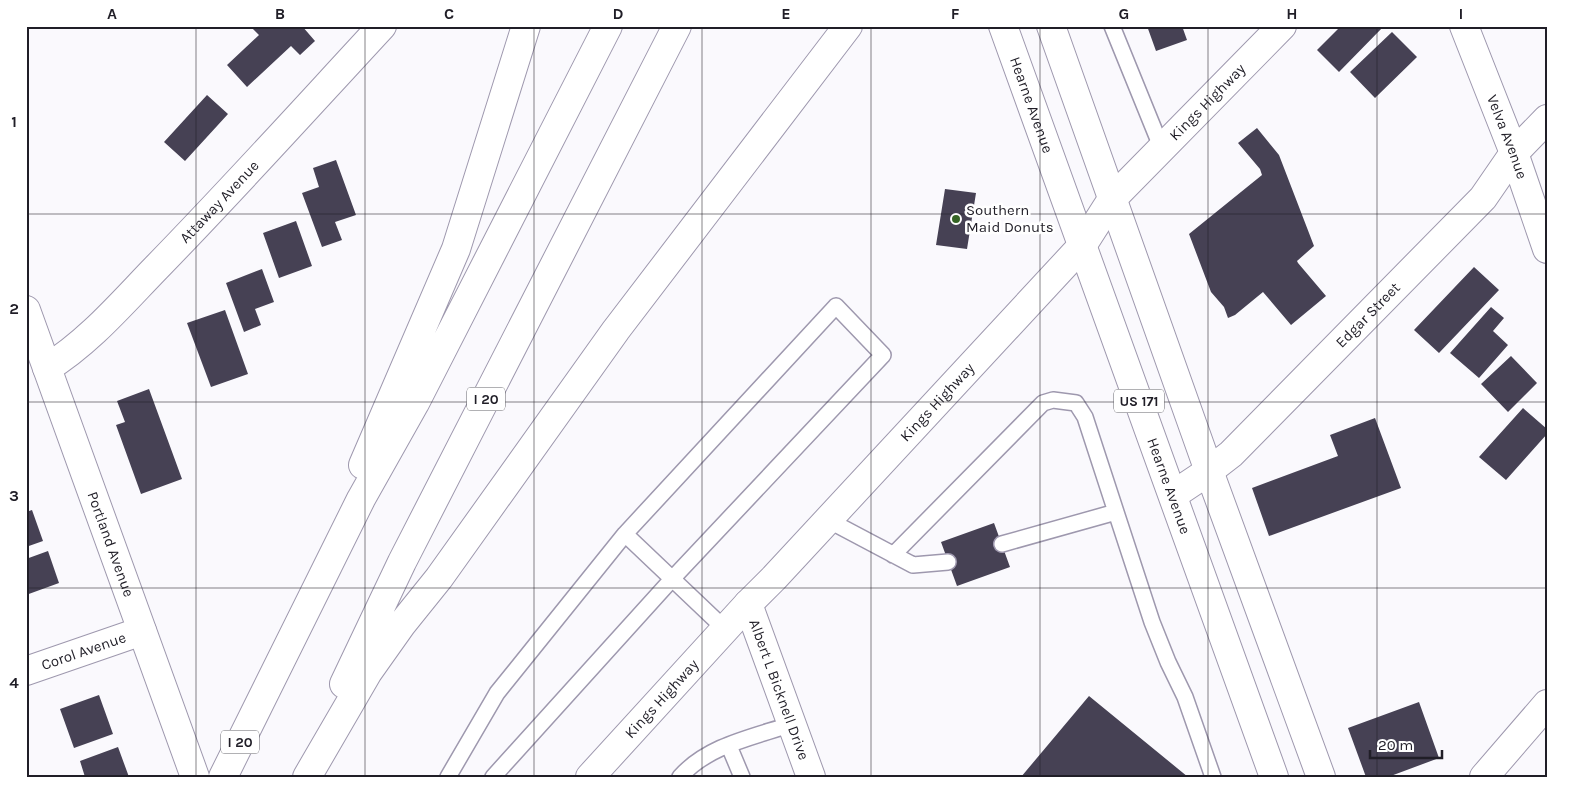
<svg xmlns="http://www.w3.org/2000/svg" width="1573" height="803" font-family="Karla,sans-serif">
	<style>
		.building { fill: #464154 }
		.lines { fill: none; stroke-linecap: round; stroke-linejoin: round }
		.service-casing { stroke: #9e98ae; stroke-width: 18 }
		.minor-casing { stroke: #9e98ae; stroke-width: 30 }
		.tertiary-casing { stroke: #9e98ae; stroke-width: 30 }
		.secondary-casing { stroke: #9e98ae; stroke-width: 30 }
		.primary-casing { stroke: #9e98ae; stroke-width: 30 }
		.motorway-casing { stroke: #9e98ae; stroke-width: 30 }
		.service { stroke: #fff; stroke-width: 15 }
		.minor { stroke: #fff; stroke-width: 28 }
		.tertiary { stroke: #fff; stroke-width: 28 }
		.secondary { stroke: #fff; stroke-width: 28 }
		.primary { stroke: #fff; stroke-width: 28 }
		.motorway { stroke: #fff; stroke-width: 28 }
		.grid { fill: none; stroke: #201e27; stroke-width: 1; stroke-opacity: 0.55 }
		.poi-dot { fill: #356424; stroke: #fff; stroke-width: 2 }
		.labels { text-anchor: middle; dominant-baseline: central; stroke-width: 5; stroke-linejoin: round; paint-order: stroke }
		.shield { fill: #fff; stroke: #636268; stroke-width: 1 }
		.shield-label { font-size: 14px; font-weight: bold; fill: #201e27 }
		.street-label { font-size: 15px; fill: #201e27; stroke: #fff }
		.poi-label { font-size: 15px; fill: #201e27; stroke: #fff; text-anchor: start }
		.neatline { fill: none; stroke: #201e27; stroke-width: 2 }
		.grid-label { font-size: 16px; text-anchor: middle; font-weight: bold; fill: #201e27 }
	</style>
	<rect width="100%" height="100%" fill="#faf9fd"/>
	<path class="building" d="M250,26H302L315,41L300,55L291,46L247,87L227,65L259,35Z
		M1147,26H1182L1187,40L1156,51Z
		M1341,26H1384L1339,72L1317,50Z
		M1392,32L1417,57L1375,98L1350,72Z
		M207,95L228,114L185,161L164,142Z
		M1257,128L1279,155L1314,246L1297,261L1298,263L1326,296L1291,325L1263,292L1235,315L1228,318L1224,307L1211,292L1189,234L1262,175L1260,169L1238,143Z
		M336,160L356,215L335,222L342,240L322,247L302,193L319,187L313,168Z
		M945,189L976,193L967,249L936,245Z
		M296,221L312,266L279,278L263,233Z
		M1474,267L1499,290L1439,353L1414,330Z
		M262,269L274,302L255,309L261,325L244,332L226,283Z
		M1491,307L1504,318L1493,331L1508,345L1479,378L1450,353Z
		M225,310L248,374L211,387L187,323Z
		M1511,356L1537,383L1508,412L1481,384Z
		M149,389L182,479L141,494L116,425L125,422L117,401Z
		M1523,408L1547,429V434L1506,480L1479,457Z
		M1375,418L1401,488L1269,536L1252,488L1338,456L1330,435Z
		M32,510L43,541L26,547V512Z
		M994,523L1010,567L957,586L941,542Z
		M48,551L59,583L26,595V559Z
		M99,695L113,734L74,748L60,709Z
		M1089,696L1188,777H1021Z
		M1419,702L1439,758L1388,777H1366L1348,728Z
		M118,747L129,777H85L80,761Z"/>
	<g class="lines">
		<defs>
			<path id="service" d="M1112,26L1162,149
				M1116,512L1152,622L1168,662L1185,697L1213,777
				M828,520L913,565L948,562
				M893,555L1043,403L1053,400L1076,403L1085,417L1116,512L1002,544
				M729,746L742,777
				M448,777L497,693L625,534L725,629
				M493,777L673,578L883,355L836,306L625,534
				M680,777C708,745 754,737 792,724"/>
			<g id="minor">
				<path id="s1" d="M1464,26L1514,153L1547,249"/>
				<path id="s2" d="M1112,199L1282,26"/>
				<path id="s3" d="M47,368C89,342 122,303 156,268C233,189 307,107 382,26"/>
				<path id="s4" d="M1173,495L1209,471L1231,454L1483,198L1514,153L1547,119"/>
				<path id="s5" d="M748,604L811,777"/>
				<path id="s6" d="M26,671L142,631"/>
				<path d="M1484,777L1547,704"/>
			</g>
			<g id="tertiary">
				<path id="s7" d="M26,310L195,777"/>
			</g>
			<g id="secondary">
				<path id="s8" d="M590,777L748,604L774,578L1082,246L1112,199"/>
			</g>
			<g id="primary">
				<path id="s9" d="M1003,26L1274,777"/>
				<path d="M1051,26L1209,471L1321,777"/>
			</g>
			<path id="motorway" d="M363,465L456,249L526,26
				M344,684L402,562L677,26
				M223,777L361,499L415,403L608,26
				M307,777L368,672L402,624L439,578L616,330L848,26"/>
		</defs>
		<use href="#service" class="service-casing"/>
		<use href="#minor" class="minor-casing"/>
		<use href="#tertiary" class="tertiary-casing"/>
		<use href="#secondary" class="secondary-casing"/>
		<use href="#primary" class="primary-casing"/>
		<use href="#motorway" class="motorway-casing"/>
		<use href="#service" class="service"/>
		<use href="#minor" class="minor"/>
		<use href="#tertiary" class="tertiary"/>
		<use href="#secondary" class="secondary"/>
		<use href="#primary" class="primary"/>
		<use href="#motorway" class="motorway"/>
	</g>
	<path class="grid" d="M196,26V777M365,26V777M534,26V777M702,26V777M871,26V777M1040,26V777M1208,26V777M1377,26V777M26,214H1547M26,402H1547M26,588H1547"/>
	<circle class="poi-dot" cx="956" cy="219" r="5"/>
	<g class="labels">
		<g class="shield">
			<rect x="467" y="387.5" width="38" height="23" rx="4"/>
			<rect x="1114" y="389.5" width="50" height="23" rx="4"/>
			<rect x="221" y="730.5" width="38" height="23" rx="4"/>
		</g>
		<g class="shield-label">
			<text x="486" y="399">I 20</text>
			<text x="1139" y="401">US 171</text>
			<text x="240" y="742">I 20</text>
		</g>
		<g class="street-label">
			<text stroke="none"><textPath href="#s2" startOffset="136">Kings Highway</textPath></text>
			<text stroke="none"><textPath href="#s9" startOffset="84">Hearne Avenue</textPath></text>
			<text stroke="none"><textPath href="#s1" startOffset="119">Velva Avenue</textPath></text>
			<text stroke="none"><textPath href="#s3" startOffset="240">Attaway Avenue</textPath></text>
			<text stroke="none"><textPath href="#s4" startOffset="266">Edgar Street</textPath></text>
			<text stroke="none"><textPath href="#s8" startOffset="511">Kings Highway</textPath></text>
			<text stroke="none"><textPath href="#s9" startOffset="489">Hearne Avenue</textPath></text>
			<text stroke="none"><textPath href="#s7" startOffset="249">Portland Avenue</textPath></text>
			<text stroke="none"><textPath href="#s6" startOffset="61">Corol Avenue</textPath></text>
			<text stroke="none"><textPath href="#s5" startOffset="91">Albert L Bicknell Drive</textPath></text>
			<text stroke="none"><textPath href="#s8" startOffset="106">Kings Highway</textPath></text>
		</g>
		<g class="poi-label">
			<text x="966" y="210">Southern<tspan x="966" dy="17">Maid Donuts</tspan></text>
		</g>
	</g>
	<rect width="1573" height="803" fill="none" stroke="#ffffff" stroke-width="55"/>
	<path d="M1370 750v8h72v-8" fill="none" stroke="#201e27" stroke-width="2.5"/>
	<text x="1378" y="750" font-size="15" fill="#201e27" stroke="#ffffff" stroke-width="4" paint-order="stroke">20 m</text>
	<rect x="28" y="28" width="1518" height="748" class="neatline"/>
	<g class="grid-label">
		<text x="112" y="19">A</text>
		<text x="280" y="19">B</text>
		<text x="449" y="19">C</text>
		<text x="618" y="19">D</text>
		<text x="786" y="19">E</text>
		<text x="955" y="19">F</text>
		<text x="1124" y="19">G</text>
		<text x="1292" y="19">H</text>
		<text x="1461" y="19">I</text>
		<text x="14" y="127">1</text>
		<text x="14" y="314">2</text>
		<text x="14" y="501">3</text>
		<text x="14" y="688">4</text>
	</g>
</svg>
